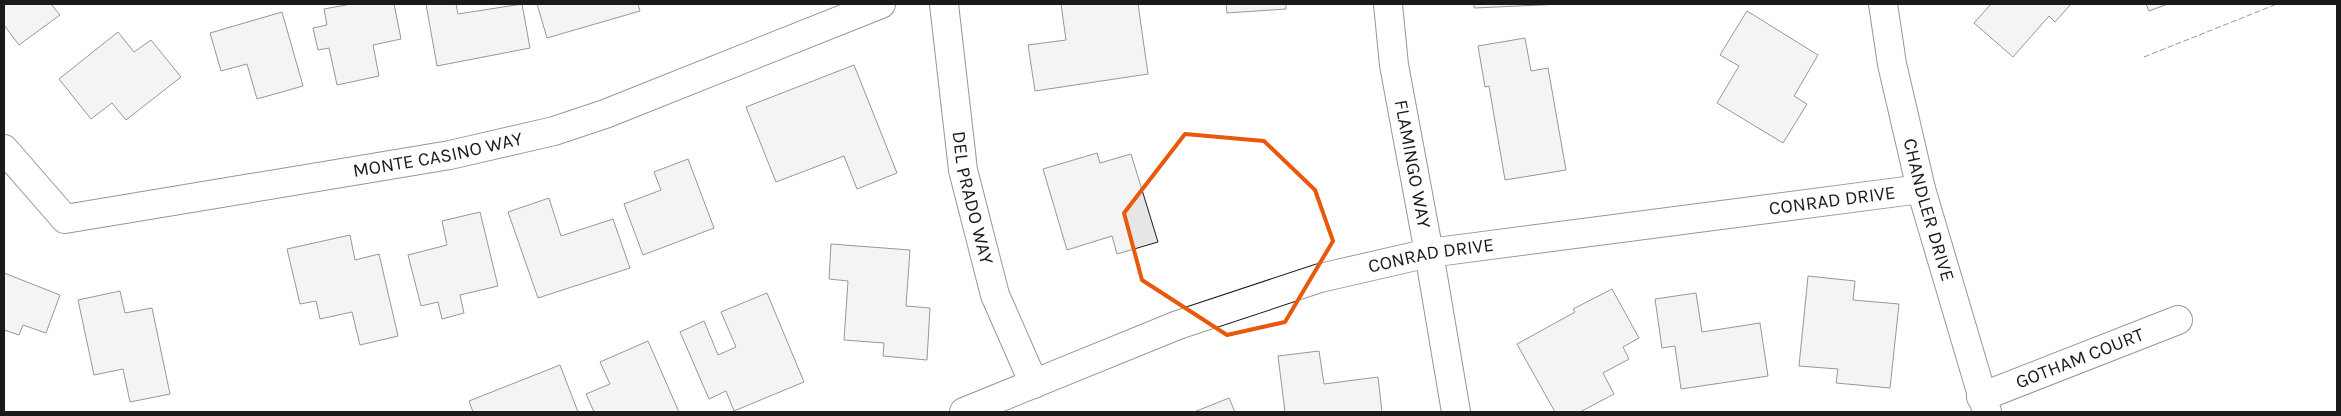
<svg xmlns="http://www.w3.org/2000/svg" width="2341" height="416" font-family="Karla,sans-serif">
	<style>
		.building { fill: #e6e6e6; stroke: #1a1a1a }
		.lines { fill: none; stroke-linecap: round; stroke-linejoin: round }
		.minor-casing { stroke: #1a1a1a; stroke-width: 30 }
		.minor { stroke: #fff; stroke-width: 28 }
		.fence { stroke: #1a1a1a; stroke-width: 1; stroke-dasharray: 6 2.5; stroke-linecap: butt }
		.marked { fill: none; stroke: #e8590c; stroke-width: 4; stroke-linejoin: round }
		.labels { text-anchor: middle; dominant-baseline: central; stroke-width: 4; stroke-linejoin: round; paint-order: stroke }
		.street-label { font-size: 19px; fill: #1a1a1a; stroke: #fff }
	</style>
	<rect width="100%" height="100%" fill="#fff"/>
	<path class="building" d="M4,4H51L60,15L19,45L4,25Z
		M351,4H394L401,39L373,45L379,76L337,85L329,48L318,50L313,28L327,25L324,9Z
		M426,4H456L458,14L522,4L530,48L437,66Z
		M537,4H638L640,11L547,38Z
		M1061,4H1138L1148,74L1035,91L1028,45L1066,40Z
		M1226,4H1286V9L1227,13Z
		M1474,4H1563L1474,8Z
		M1991,4H2071L2055,22L2049,16L2013,57L1974,23Z
		M2146,4H2168L2149,11Z
		M1747,11L1818,55L1794,96L1807,104L1783,143L1717,103L1739,66L1720,55Z
		M282,12L303,86L257,99L247,64L221,71L210,33Z
		M118,32L134,52L151,40L181,77L126,120L112,103L91,119L59,79Z
		M1525,38L1531,71L1548,68L1566,170L1505,180L1489,86L1485,87L1478,46Z
		M854,65L897,173L857,189L844,156L776,182L746,107Z
		M1097,153L1100,163L1131,154L1158,242L1117,254L1112,236L1067,250L1043,169Z
		M688,159L714,228L643,255L624,204L661,190L654,172Z
		M549,198L561,236L613,219L630,268L538,298L508,212Z
		M480,212L498,286L460,295L464,313L442,319L438,302L421,306L408,255L447,245L442,221Z
		M350,235L355,260L379,254L398,336L360,345L352,312L320,319L316,301L300,304L287,249Z
		M831,244L910,250L906,306L930,308L927,360L883,356L884,343L844,340L848,281L829,279Z
		M4,273L60,295L46,333L23,325L19,335L4,330Z
		M1808,276L1855,281L1853,300L1899,304L1890,388L1836,383L1838,369L1799,366Z
		M1612,289L1639,338L1623,347L1629,359L1603,373L1614,394L1580,412H1555L1517,344L1575,312L1573,309Z
		M120,291L125,313L152,308L170,394L130,402L123,369L94,375L78,300Z
		M767,293L804,382L734,411L726,391L709,399L680,332L704,321L718,355L736,347L721,312Z
		M1696,293L1702,332L1760,323L1768,376L1681,389L1675,346L1662,348L1655,299Z
		M648,341L679,412H594L586,394L610,384L600,362Z
		M1319,351L1324,384L1378,377L1382,412H1285L1278,356Z
		M560,365L578,412H473L469,401Z
		M1229,398L1235,412H1194Z"/>
	<g class="lines">
		<defs>
			<g id="minor">
				<path id="s1" d="M944,4L963,170L995,295L1034,384"/>
				<path id="s2" d="M1388,4L1394,65L1429,253L1456,412"/>
				<path id="s3" d="M1883,4L1892,64L1921,189L1987,412"/>
				<path id="s4" d="M4,149L65,219L450,155L554,131L605,114L881,4"/>
				<path id="s5" d="M1981,397L2178,320"/>
				<path id="s6" d="M964,412L1178,325L1320,278L1429,253L1921,189"/>
			</g>
		</defs>
		<use href="#minor" class="minor-casing"/>
		<use href="#minor" class="minor"/>
		<path class="fence" d="M2144,57L2277,4"/>
	</g>
	<path d="M0 0H2341V416H0ZM1185,134L1264,141L1315,190L1333,241L1285,322L1227,335L1142,280L1124,213Z" fill="#fff" fill-opacity=".55" fill-rule="evenodd"/>
	<path class="marked" d="M1185,134L1264,141L1315,190L1333,241L1285,322L1227,335L1142,280L1124,213Z"/>
	<g class="labels">
		<g class="street-label">
			<text stroke="none"><textPath href="#s4" startOffset="471">MONTE CASINO WAY</textPath></text>
			<text stroke="none"><textPath href="#s2" startOffset="162">FLAMINGO WAY</textPath></text>
			<text stroke="none"><textPath href="#s1" startOffset="196">DEL PRADO WAY</textPath></text>
			<text stroke="none"><textPath href="#s6" startOffset="899">CONRAD DRIVE</textPath></text>
			<text stroke="none"><textPath href="#s3" startOffset="211">CHANDLER DRIVE</textPath></text>
			<text stroke="none"><textPath href="#s6" startOffset="494">CONRAD DRIVE</textPath></text>
			<text stroke="none"><textPath href="#s5" startOffset="106">GOTHAM COURT</textPath></text>
		</g>
	</g>
	<rect width="2341" height="416" fill="none" stroke="#1a1a1a" stroke-width="10"/>
</svg>
